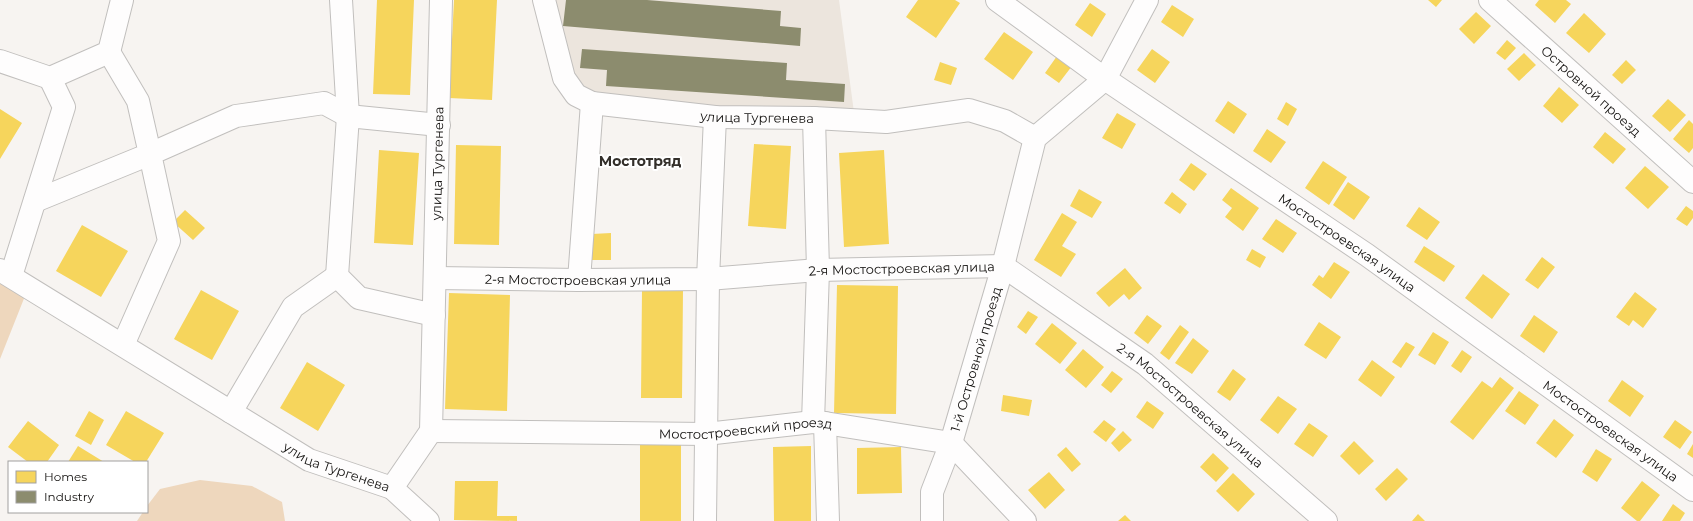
<svg xmlns="http://www.w3.org/2000/svg" width="1693" height="521" font-family="Montserrat,sans-serif">
	<style>
		.built { fill: #ece5dd }
		.green { fill: #eed7bd }
		.homes { fill: #f6d55c }
		.industry { fill: #8c8c6e }
		.lines { fill: none; stroke-linecap: round; stroke-linejoin: round }
		.minor-casing { stroke: #c1bfbd; stroke-width: 24 }
		.minor { stroke: #fefdfd; stroke-width: 22 }
		.labels { text-anchor: middle; dominant-baseline: central; stroke-width: 4; stroke-linejoin: round; paint-order: stroke }
		.street-label { font-size: 13px; fill: #13110f; stroke: #fff }
		.neighbourhood-label { font-size: 14px; font-weight: bold; fill: #332f2a; stroke: #fff }
	</style>
	<rect width="100%" height="100%" fill="#f7f4f1"/>
	<path class="built" d="M545,0H839L855,120L576,95Z"/>
	<path class="green" d="M0,281L25,296L0,359Z
		M200,480L252,486L282,502L285,521H137L143,512H147V506L160,489Z"/>
	<path class="homes" d="M377,0H414L410,95L373,94Z
		M454,0H497L492,100L449,98Z
		M918,0H955L960,3L936,38L906,17Z
		M1428,0H1442L1436,7Z
		M1539,0H1566L1571,4L1555,23L1535,5Z
		M1090,3L1106,14L1092,37L1075,25Z
		M1172,5L1194,19L1183,37L1161,22Z
		M1476,12L1491,26L1474,44L1459,29Z
		M1584,13L1606,34L1589,53L1566,33Z
		M1004,32L1033,52L1013,80L984,59Z
		M1507,40L1516,48L1505,60L1496,53Z
		M1152,49L1170,62L1155,83L1137,70Z
		M1524,53L1536,65L1519,81L1507,69Z
		M1057,56L1072,66L1059,83L1045,73Z
		M1626,60L1636,70L1622,84L1612,75Z
		M940,62L957,68L951,85L934,80Z
		M1559,87L1579,105L1562,123L1543,106Z
		M1668,99L1686,115L1670,132L1652,116Z
		M1228,101L1247,114L1234,134L1215,121Z
		M1286,102L1297,109L1288,126L1277,119Z
		M0,109L22,123L0,159Z
		M1117,113L1136,124L1122,149L1102,138Z
		M1689,120L1693,124V148L1689,153L1673,139Z
		M1267,129L1286,142L1271,163L1253,151Z
		M1605,132L1626,149L1613,164L1593,147Z
		M754,144L791,146L786,229L748,226Z
		M456,145L501,146L499,245L454,244Z
		M379,150L419,153L413,245L374,243Z
		M884,150L889,244L844,247L839,153Z
		M1323,161L1347,177L1329,205L1305,188Z
		M1191,163L1207,174L1194,191L1179,180Z
		M1645,166L1669,187L1648,209L1625,188Z
		M1348,182L1370,197L1354,220L1333,205Z
		M1231,188L1259,208L1243,231L1225,217L1232,208L1222,200Z
		M1079,189L1102,202L1092,218L1070,206Z
		M1172,192L1187,204L1180,214L1164,203Z
		M1686,206L1693,211V218L1687,226L1676,219Z
		M1419,207L1440,222L1427,240L1406,226Z
		M185,210L205,228L193,240L173,222Z
		M1062,213L1077,222L1062,246L1076,254L1061,277L1034,260Z
		M1276,219L1297,233L1283,253L1262,239Z
		M82,225L128,251L101,297L56,271Z
		M611,233V260H592V234Z
		M1424,246L1455,266L1444,282L1414,262Z
		M1252,249L1266,257L1260,268L1246,260Z
		M1542,257L1555,267L1538,289L1525,280Z
		M1334,262L1350,272L1331,299L1312,285L1319,275L1323,278Z
		M1125,268L1142,288L1129,300L1124,294L1109,307L1096,293Z
		M1483,274L1510,294L1492,319L1465,298Z
		M837,285L898,286L896,414L834,413Z
		M642,289L683,290L682,398H641Z
		M201,290L239,311L212,360L174,339Z
		M1635,292L1657,309L1643,328L1633,320L1629,326L1616,317Z
		M449,293L510,295L507,411L445,409Z
		M1028,311L1038,317L1026,334L1017,327Z
		M1147,315L1162,326L1148,344L1134,333Z
		M1534,315L1558,332L1544,353L1520,336Z
		M1319,322L1341,337L1326,359L1304,345Z
		M1052,323L1077,343L1060,364L1035,344Z
		M1180,325L1189,332L1169,360L1160,353Z
		M1433,332L1449,342L1435,365L1418,355Z
		M1193,338L1209,351L1192,374L1175,363Z
		M1406,342L1415,347L1401,368L1392,362Z
		M1083,349L1104,367L1086,388L1065,370Z
		M1462,350L1472,357L1461,373L1451,366Z
		M1372,360L1395,377L1381,397L1358,380Z
		M307,362L345,385L318,431L280,408Z
		M1233,369L1246,379L1230,401L1217,392Z
		M1112,371L1123,379L1111,393L1101,385Z
		M1500,377L1514,388L1473,440L1450,422L1482,381L1492,388Z
		M1622,380L1644,396L1630,417L1608,401Z
		M1519,391L1539,405L1525,425L1505,411Z
		M1003,395L1032,400L1029,416L1001,411Z
		M1278,396L1297,409L1278,434L1260,420Z
		M1147,401L1164,413L1153,429L1136,417Z
		M89,411L104,420L91,445L75,436Z
		M126,411L164,433L146,462H135L106,445Z
		M1554,419L1574,435L1556,458L1536,443Z
		M1104,420L1116,429L1106,442L1093,432Z
		M1675,420L1692,432L1680,449L1663,437Z
		M28,421L59,445L47,462H28L8,447Z
		M1309,423L1328,436L1313,457L1294,444Z
		M1123,431L1132,440L1119,452L1111,443Z
		M1354,441L1374,461L1359,475L1340,456Z
		M640,443H681V521H640Z
		M1693,444V458L1687,454Z
		M78,446L104,462H68Z
		M811,446V521H774L773,447Z
		M901,447L902,493L857,494V448Z
		M1066,447L1081,464L1072,472L1057,455Z
		M1596,449L1612,459L1597,482L1582,472Z
		M1213,453L1229,468L1216,482L1200,467Z
		M1397,468L1408,479L1386,501L1375,489Z
		M1049,472L1065,490L1045,509L1028,490Z
		M1233,473L1255,494L1238,512L1216,491Z
		M455,481H498L497,516H517V521L454,520Z
		M1642,481L1660,495L1640,521H1637L1621,508Z
		M1673,504L1685,513L1680,521H1662Z
		M1418,514L1425,521H1412Z
		M1125,515L1131,521H1118Z"/>
	<path class="industry" d="M566,0H647L781,11L780,26L801,28L800,46L563,26Z
		M582,49L787,63L786,80L845,84L844,102L606,86L607,70L580,68Z"/>
	<g class="lines">
		<defs>
			<g id="minor">
				<path d="M341,0L348,116L337,276L359,298L434,315"/>
				<path id="s1" d="M544,0L564,78L576,95L592,103L715,117L814,118L886,122L969,110L1005,121L1035,138"/>
				<path id="s2" d="M997,0L1105,79L1367,255L1693,490"/>
				<path id="s3" d="M1490,0L1693,182"/>
				<path d="M0,61L50,78L109,52L122,0"/>
				<path d="M35,201L150,154L138,101L109,52"/>
				<path id="s4" d="M0,270L309,460L392,488L431,431L441,0"/>
				<path d="M11,276L64,107L50,78"/>
				<path id="s5" d="M435,278L579,280L708,279L818,270L1003,266L1145,364L1326,521"/>
				<path d="M579,280L592,103"/>
				<path d="M123,345L169,241L150,154L236,116L324,103L348,116L439,125"/>
				<path d="M231,412L293,307L337,276"/>
				<path d="M813,422L818,270L814,118"/>
				<path d="M825,423L828,521"/>
				<path id="s6" d="M431,431L706,434L813,422L825,423L951,443L1025,521"/>
				<path d="M392,488L428,521"/>
				<path d="M705,521L708,279L715,117"/>
				<path id="s7" d="M932,521V492L951,443L1003,266L1035,138L1105,79L1147,0"/>
			</g>
		</defs>
		<use href="#minor" class="minor-casing"/>
		<use href="#minor" class="minor"/>
	</g>
	<g class="labels">
		<g class="street-label">
			<text stroke="none"><textPath href="#s3" startOffset="136">Островной проезд</textPath></text>
			<text stroke="none"><textPath href="#s1" startOffset="285">улица Тургенева</textPath></text>
			<text stroke="none"><textPath href="#s4" startOffset="787">улица Тургенева</textPath></text>
			<text stroke="none"><textPath href="#s2" startOffset="426">Мостостроевская улица</textPath></text>
			<text stroke="none"><textPath href="#s5" startOffset="467">2-я Мостостроевская улица</textPath></text>
			<text stroke="none"><textPath href="#s5" startOffset="143">2-я Мостостроевская улица</textPath></text>
			<text stroke="none"><textPath href="#s7" startOffset="169">1-й Островной проезд</textPath></text>
			<text stroke="none"><textPath href="#s5" startOffset="802">2-я Мостостроевская улица</textPath></text>
			<text stroke="none"><textPath href="#s6" startOffset="315">Мостостроевский проезд</textPath></text>
			<text stroke="none"><textPath href="#s2" startOffset="750">Мостостроевская улица</textPath></text>
			<text stroke="none"><textPath href="#s4" startOffset="391">улица Тургенева</textPath></text>
		</g>
		<g class="neighbourhood-label">
			<text x="640" y="161">Мостотряд</text>
		</g>
	</g>
	<rect x="8" y="461" width="140" height="52" fill="#ffffff" stroke="#a1a09f"/>
	<rect x="16" y="471" width="20" height="12" fill="#f6d55c" stroke="#a1a09f"/>
	<text x="44" y="481" font-size="12" fill="#13110f">Homes</text>
	<rect x="16" y="491" width="20" height="12" fill="#8c8c6e" stroke="#a1a09f"/>
	<text x="44" y="501" font-size="12" fill="#13110f">Industry</text>
</svg>
